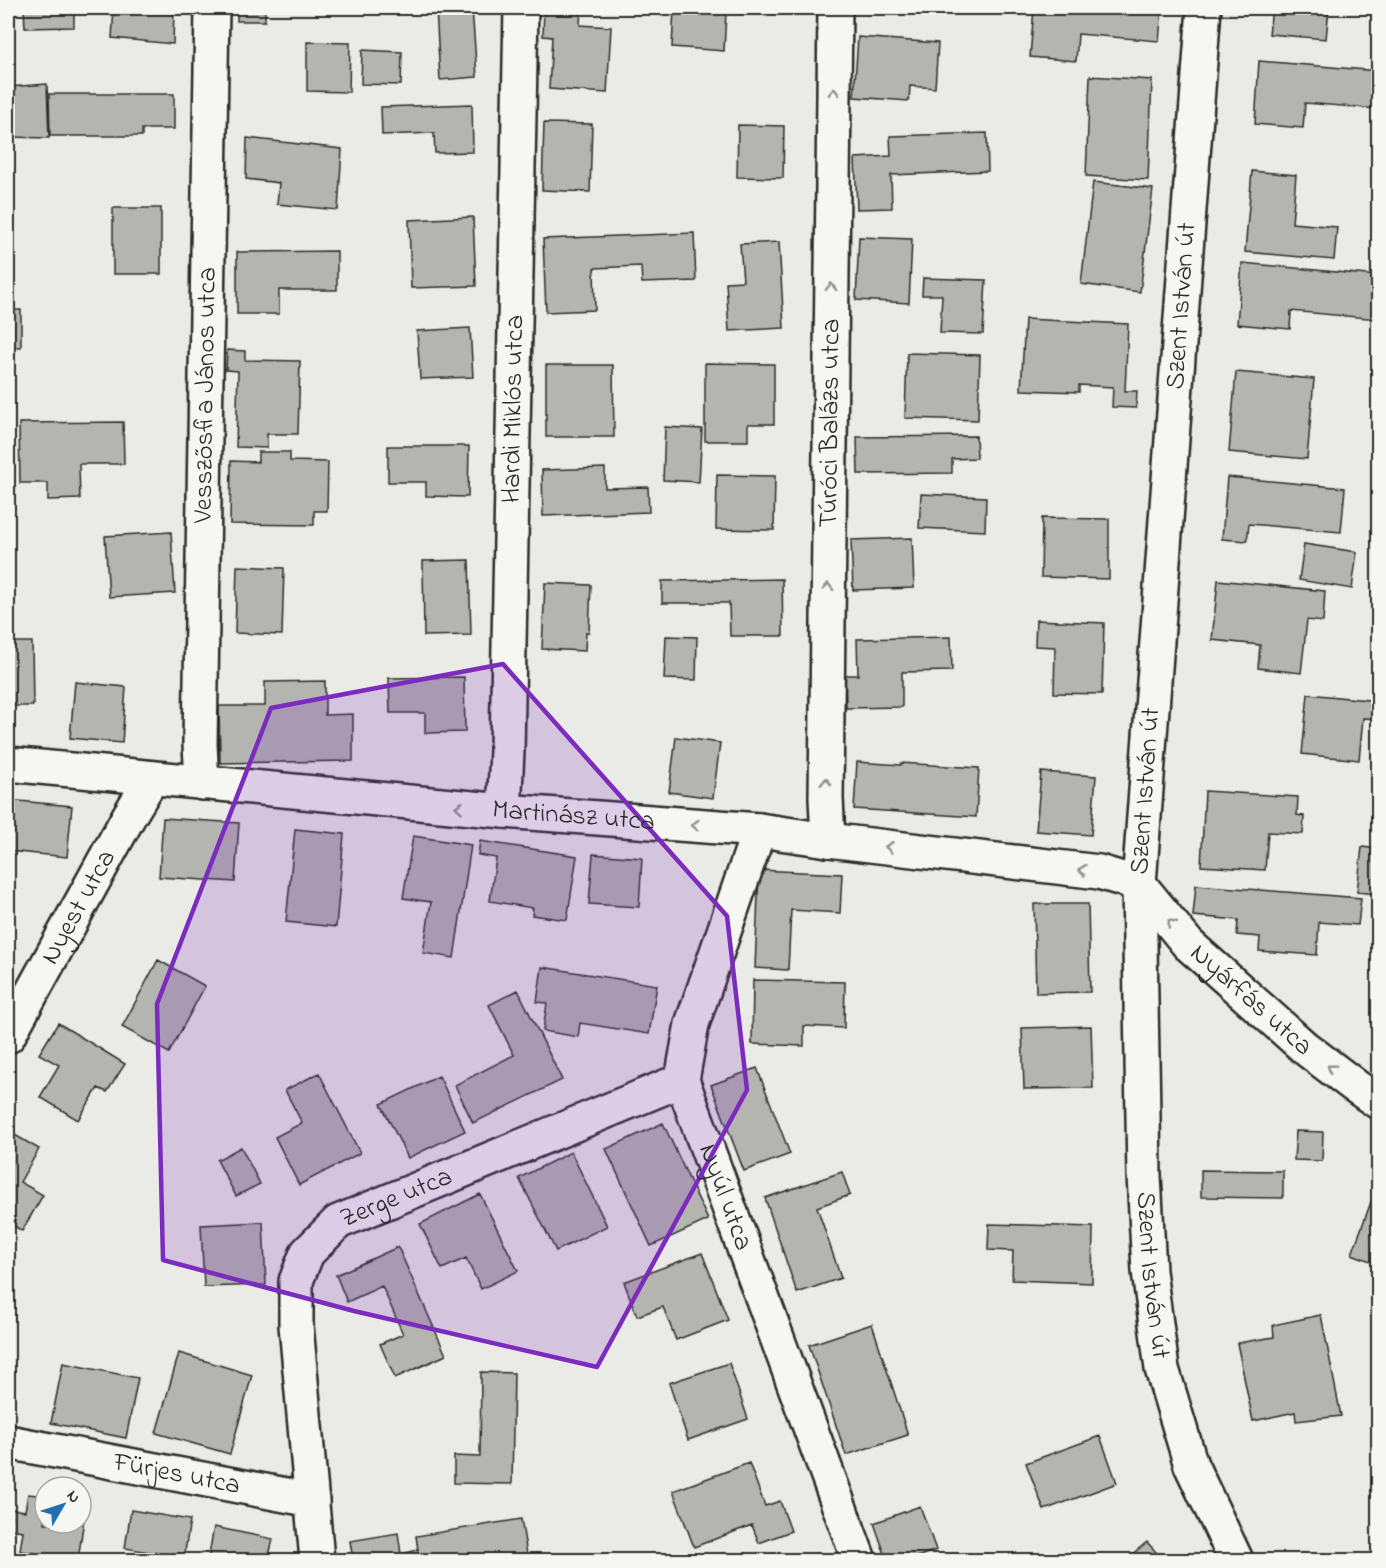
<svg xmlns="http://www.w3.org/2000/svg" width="1386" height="1568" font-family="'Indie Flower',sans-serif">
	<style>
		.building { fill: #b4b4b1; stroke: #2b2b2b; stroke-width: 1.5 }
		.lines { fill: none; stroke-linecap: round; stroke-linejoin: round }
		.street-casing { stroke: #2b2b2b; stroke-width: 38 }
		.secondary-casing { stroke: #2b2b2b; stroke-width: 38 }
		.street { stroke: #f6f6f2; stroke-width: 33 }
		.secondary { stroke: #f6f6f2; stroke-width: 33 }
		.oneway { stroke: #90908e }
		.marked { fill: #7b2cbf; fill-opacity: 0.2; stroke: #7b2cbf; stroke-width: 4.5; stroke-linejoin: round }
		.labels { text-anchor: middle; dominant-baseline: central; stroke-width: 4.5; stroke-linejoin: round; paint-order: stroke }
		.street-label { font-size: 27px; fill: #2b2b2b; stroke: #f6f6f2 }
	</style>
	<rect width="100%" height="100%" fill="#eaeae6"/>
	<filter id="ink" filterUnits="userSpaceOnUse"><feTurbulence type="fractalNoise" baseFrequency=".0167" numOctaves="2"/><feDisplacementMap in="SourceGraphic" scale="12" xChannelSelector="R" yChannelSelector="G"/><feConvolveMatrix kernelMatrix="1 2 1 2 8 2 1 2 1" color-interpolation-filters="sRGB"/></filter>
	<g filter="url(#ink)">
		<path class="building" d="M24,8H74V27L25,28Z
			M114,8H174L173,44L112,38Z
			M237,8H265V21H237Z
			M436,8H472L477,77L440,80Z
			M544,8H581L580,25L611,27L607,93L549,89L552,37L543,36Z
			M674,8L726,12L724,51L672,47Z
			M1034,8H1162L1159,41L1078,34L1076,61L1030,57Z
			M1272,8H1329L1326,39L1269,34Z
			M858,37L938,43L935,88L910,86L909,101L854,97Z
			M307,42L350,43L349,92L307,91Z
			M362,50L402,52L401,85L361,84Z
			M1259,61L1378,71V109L1305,103L1303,128L1255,124Z
			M1090,76L1152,80L1148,180L1086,176Z
			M47,84L49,138L8,137V87Z
			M49,94H174V129H142V136H50Z
			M472,104L473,152L435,153L434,133L382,135L381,107Z
			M544,123L592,124L590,192L542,190Z
			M738,125L784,126L783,178L737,177Z
			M987,133L988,171L891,175L892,208L857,209L855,158L891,156L890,136Z
			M247,138L342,149L338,210L277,204L279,183L246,179Z
			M1252,171L1296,175L1292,223L1337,227L1334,260L1245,252Z
			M1093,182L1153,189L1140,292L1081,284Z
			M113,208H161V274H113Z
			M473,217L476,286L411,288L409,220Z
			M694,233L696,281L642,283L641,266L594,268L595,310L546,312L543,239Z
			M859,237L912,239L909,303L856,300Z
			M779,242L784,328L729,331L726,282L743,281L740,244Z
			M337,251V290H279V314H237V252Z
			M1242,263L1378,276V319L1291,311L1290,329L1237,324Z
			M923,278L986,280L983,334L940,333L942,295H922Z
			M8,310H21V347H8Z
			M1025,319L1128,324L1125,391H1137L1136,408L1112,407L1113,387L1079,385V392L1021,390Z
			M470,328L473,377L420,379L417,331Z
			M227,350L245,351V360L300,361L298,434H267V448L236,447L238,371L226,370Z
			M907,353L980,355L978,420L905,418Z
			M705,363L774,364V424H748V441H705Z
			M546,365H613L614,437H546Z
			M1236,372L1314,379L1307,459L1229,452Z
			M1376,374H1378V406H1375Z
			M123,422L124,464H79L80,499L48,500V483H20L19,423Z
			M665,427L702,429L699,482L663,480Z
			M976,436L977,458L952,459V473L858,474L857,437Z
			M388,446H469L468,497L426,496V482H388Z
			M258,452H290V461L328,462L327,511H314V525L230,524L231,461L258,462Z
			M605,468V488L648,487L649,512L543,516L542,470Z
			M717,475L775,476L774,530L716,529Z
			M1227,477L1345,488L1341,532L1249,524L1247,541L1222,539Z
			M921,494L986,497L985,531L919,528Z
			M1042,518L1109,519V579L1041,577Z
			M171,532L175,593L109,597L105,536Z
			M912,538L914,588L853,590L851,540Z
			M1304,544L1357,552L1352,589L1299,580Z
			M469,560L471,635L424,636L423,561Z
			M237,566L284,568L282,635L235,633Z
			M782,579L783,636H730L729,603H662V581Z
			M1218,580L1325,591L1323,622L1307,620L1301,673L1258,668L1260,645L1212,640Z
			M545,583L591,585L589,632H586L585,651L542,649Z
			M1036,620L1104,623L1102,694L1054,693L1055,647L1035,646Z
			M666,636L697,637L696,680L664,679Z
			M951,637L952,671L902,672V707L846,708L845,675H858L857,639Z
			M8,642H32L33,706H8Z
			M464,677L465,732L425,733V713H390L389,678Z
			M325,681V715L353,714V761L220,763L219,706H265V682Z
			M75,682L126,687L122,743L70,738Z
			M1308,694L1378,701V719L1363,718L1359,760L1302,754Z
			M676,737L720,743L713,798L669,792Z
			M857,762L901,765V763L979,768L976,817L854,809Z
			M1041,772L1096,776L1091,835L1036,831Z
			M1205,791L1298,797L1297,815L1304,816L1303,834L1268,832L1265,870L1201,866Z
			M8,800L72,806L67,857L8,851Z
			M163,818L239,823L235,882L159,877Z
			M295,829L344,834L336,927L286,922Z
			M413,836L471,845L454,958L423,953L431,902L403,898Z
			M480,841L577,856L567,920L532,915L533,908L490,901L496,858L478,855Z
			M1362,847L1378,849V894L1357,892Z
			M593,854L642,858L639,907L589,904Z
			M759,870L842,874L840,913L791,910L788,970L755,968Z
			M1196,885L1361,898L1358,925L1319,922L1317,955L1259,951L1260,937L1237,935L1238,920L1193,916Z
			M1034,904H1088L1090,992L1036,993Z
			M158,960L205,986L169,1053L122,1027Z
			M542,967L657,985L649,1034L580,1023L578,1037L543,1031L547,1003L537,1002Z
			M753,980L845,982L844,1028L804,1026V1046L752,1044Z
			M518,990L562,1080L473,1123L455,1085L514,1055L489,1005Z
			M58,1023L125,1064L107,1092L98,1088L78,1120L40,1097L59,1065L39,1054Z
			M1091,1026L1093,1088L1024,1089L1022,1028Z
			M757,1068L790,1154L744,1171L711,1085Z
			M319,1073L360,1153L299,1185L275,1137L302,1123L285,1090Z
			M439,1076L465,1131L408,1158L381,1104Z
			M663,1123L708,1220L651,1246L606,1149Z
			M8,1131L39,1149L20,1182L43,1195L22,1231L8,1222Z
			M1296,1131L1323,1132L1322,1161L1294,1160Z
			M241,1147L260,1184L236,1196L217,1160Z
			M571,1152L607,1226L556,1251L519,1178Z
			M1201,1170L1283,1171V1198L1201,1197Z
			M842,1172L850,1195L817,1207L841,1278L797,1293L765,1198Z
			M1375,1191L1378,1193V1264L1352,1254Z
			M480,1194L518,1271L481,1289L466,1258L442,1269L420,1224Z
			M263,1222L266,1285L204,1287L201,1225Z
			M989,1224L1093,1227L1092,1283L1012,1280L1013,1251L988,1250Z
			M398,1247L446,1355L395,1378L380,1344L403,1334L382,1286L347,1302L336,1275Z
			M702,1253L728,1320L676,1340L663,1307L637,1316L624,1282Z
			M1321,1315L1341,1416L1296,1421L1295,1412L1253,1421L1237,1343L1274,1337L1273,1325Z
			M872,1324L908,1435L846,1455L809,1345Z
			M179,1353L252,1375L230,1454L156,1433Z
			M63,1363L138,1378L126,1438L51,1423Z
			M729,1363L748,1419L688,1440L669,1383Z
			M481,1372L514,1373L512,1484L454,1483V1456L480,1457Z
			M1100,1436L1117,1483L1044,1510L1026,1463Z
			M749,1463L765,1506L780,1501L791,1531L759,1543L752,1525L694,1547L673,1491Z
			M28,1494L45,1496V1523H81V1519H84L78,1560H33L35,1553L20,1551L23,1531L9,1529L12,1509L25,1511Z
			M920,1506L936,1550L909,1560H887L874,1523Z
			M131,1510L190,1520L184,1558L125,1548Z
			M521,1519L528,1560H353L350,1541L398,1533L401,1554L418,1550L416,1536Z
			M214,1527L273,1539L268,1560H208Z
			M1147,1542L1163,1560H1125Z"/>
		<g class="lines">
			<defs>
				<g id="street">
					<path id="s1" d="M202,783L200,744L212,8"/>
					<path id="s2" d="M504,811L507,751L521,8"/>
					<path id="s3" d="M759,830L692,1024L682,1080L859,1560"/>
					<path id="s4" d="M828,840L826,798L835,8"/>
					<path id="s5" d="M1139,884L1188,944L1305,1048L1355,1086L1378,1102"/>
					<path id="s6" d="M8,1036L129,816L152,778"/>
					<path id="s7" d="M8,1442L312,1500"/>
					<path id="s8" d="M317,1560L296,1325V1281L307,1253L338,1222L682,1080"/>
				</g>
				<g id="secondary">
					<path id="s9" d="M1204,8L1139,884L1144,1175L1149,1271L1162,1369L1191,1465L1236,1560"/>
					<path id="s10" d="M8,764L504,811L759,830L828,840L1099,872L1139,884"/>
				</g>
			</defs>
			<use href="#street" class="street-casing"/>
			<use href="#secondary" class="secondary-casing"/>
			<use href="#street" class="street"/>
			<use href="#secondary" class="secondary"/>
		</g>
		<defs><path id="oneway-chevron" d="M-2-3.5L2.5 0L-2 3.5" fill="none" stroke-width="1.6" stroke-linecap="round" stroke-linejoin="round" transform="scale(1.5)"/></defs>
		<g class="oneway">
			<use href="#oneway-chevron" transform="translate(834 92) rotate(-89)"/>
			<use href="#oneway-chevron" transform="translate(831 287) rotate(-89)"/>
			<use href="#oneway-chevron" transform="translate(828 587) rotate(-89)"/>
			<use href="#oneway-chevron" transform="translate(826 782) rotate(-89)"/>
			<use href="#oneway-chevron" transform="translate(459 807) rotate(-175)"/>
			<use href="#oneway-chevron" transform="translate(695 825) rotate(-176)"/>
			<use href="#oneway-chevron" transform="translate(889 847) rotate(-173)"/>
			<use href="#oneway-chevron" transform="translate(1082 870) rotate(-173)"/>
			<use href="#oneway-chevron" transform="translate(1171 923) rotate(-129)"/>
			<use href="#oneway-chevron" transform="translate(1331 1068) rotate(-143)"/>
		</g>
	</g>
	<path class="marked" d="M503,664L727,916L747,1090L597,1367L354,1311L163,1260L157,1004L271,708Z"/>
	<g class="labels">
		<g class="street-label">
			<text transform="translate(1182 306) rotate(-86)">Szent István út</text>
			<text stroke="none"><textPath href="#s1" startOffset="388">Vesszősfia János utca</textPath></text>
			<text stroke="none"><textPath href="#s2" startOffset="402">Hardi Miklós utca</textPath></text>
			<text stroke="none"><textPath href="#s4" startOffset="417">Túróci Balázs utca</textPath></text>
			<text transform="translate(1146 791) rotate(-86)">Szent István út</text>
			<text stroke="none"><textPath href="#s10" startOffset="568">Martinász utca</textPath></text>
			<text stroke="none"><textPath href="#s6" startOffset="147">Nyest utca</textPath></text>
			<text stroke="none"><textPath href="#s5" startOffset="162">Nyárfás utca</textPath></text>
			<text stroke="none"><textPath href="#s3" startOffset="387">Nyúl utca</textPath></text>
			<text stroke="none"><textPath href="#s8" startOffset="417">Zerge utca</textPath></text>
			<text stroke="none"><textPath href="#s9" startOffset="1270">Szent István út</textPath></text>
			<text stroke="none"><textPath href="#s7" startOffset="172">Fürjes utca</textPath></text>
		</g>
	</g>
	<rect width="1386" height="1568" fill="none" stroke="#f6f6f2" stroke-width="30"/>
	<rect x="15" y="15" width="1356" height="1538" fill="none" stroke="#2b2b2b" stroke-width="2" filter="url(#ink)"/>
	<g transform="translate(63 1505) rotate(51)"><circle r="28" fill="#f6f6f2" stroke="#a5a5a2" stroke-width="1.5"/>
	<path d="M0-4.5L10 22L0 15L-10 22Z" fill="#1f6fb2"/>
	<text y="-9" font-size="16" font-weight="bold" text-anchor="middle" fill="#2b2b2b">N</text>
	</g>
</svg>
